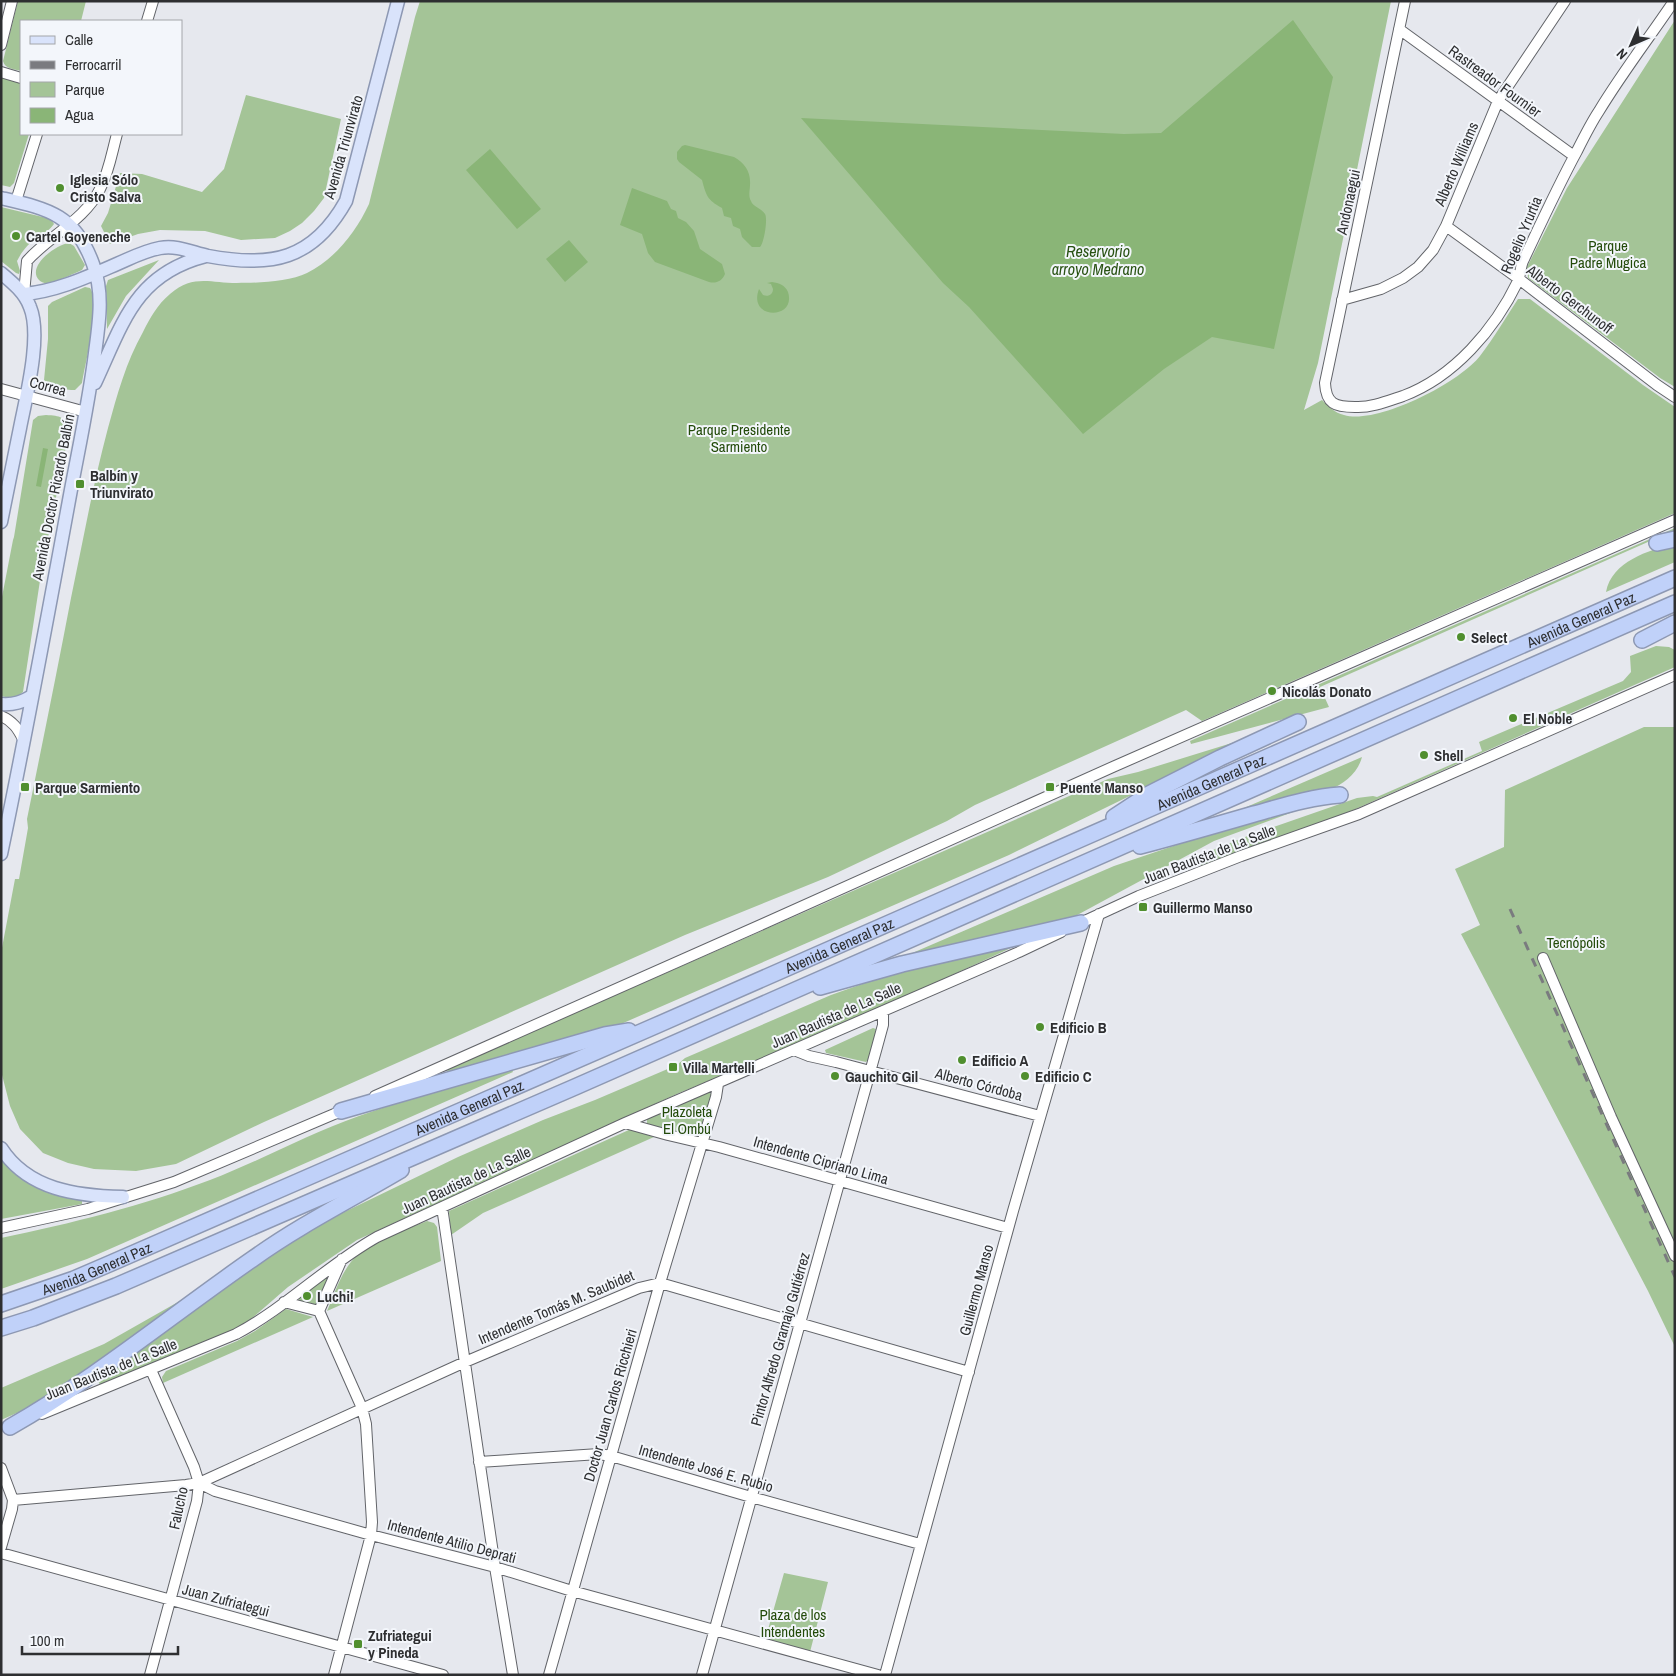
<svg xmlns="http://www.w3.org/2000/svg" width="1676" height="1676" font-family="'Archivo Narrow',sans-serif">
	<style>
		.green { fill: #a4c497 }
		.water { fill: #8ab577 }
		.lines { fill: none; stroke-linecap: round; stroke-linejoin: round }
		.minor-casing { stroke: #626469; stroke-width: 12 }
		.major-casing { stroke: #8d98b3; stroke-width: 15 }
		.highway-casing { stroke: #8d98b3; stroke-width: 18 }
		.minor { stroke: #fff; stroke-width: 10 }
		.major { stroke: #d9e3fb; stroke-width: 12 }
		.highway { stroke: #c0d1f9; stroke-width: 15 }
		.rail { stroke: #7a7b7f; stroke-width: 3; stroke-dasharray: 9 9; stroke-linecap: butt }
		.poi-dot { fill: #508f2f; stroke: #f3f6fb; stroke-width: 2 }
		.labels { text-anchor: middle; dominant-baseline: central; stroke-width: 4; stroke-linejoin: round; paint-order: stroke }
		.street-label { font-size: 15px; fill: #2e2f31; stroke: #f3f6fb }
		.poi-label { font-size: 15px; font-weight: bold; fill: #2e2f31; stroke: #f3f6fb; text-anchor: start }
		.park-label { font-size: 15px; fill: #234b0a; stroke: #f3f6fb }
		.water-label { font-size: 16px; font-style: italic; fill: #295213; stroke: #f3f6fb }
	</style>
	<rect width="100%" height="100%" fill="#e6e8ee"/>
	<path class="green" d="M18,1H86L81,21H21V71C14,69 5,69 3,61Z
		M420,1H1391L1318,363L1304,410L1322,400C1328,406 1335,413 1344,415C1377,425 1459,383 1480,356C1494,338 1506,317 1518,299H1530L1643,385L1675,407V513L1202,721L1186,710L975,805L947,821L828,877L685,935L264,1122L176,1164L136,1171L94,1169L68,1163L43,1153L20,1129L10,1106L1,1071V953L15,879H19L28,828L27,819C42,745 57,672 71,598C83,541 93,484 108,428C117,395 126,362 143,332C150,318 157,305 170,294C193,274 210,283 237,283C257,283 289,282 307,273C335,259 356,232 369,204L415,17Z
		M1675,20V387L1660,378L1528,278L1527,267L1567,188Z
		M1,77L21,82V134H29L14,183L10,187L1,185Z
		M246,95L341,119L324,198L314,211L302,223L290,231L275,238L241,240L205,231L160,230L138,234L110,244L101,226L108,213L120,173L142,174L202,192L224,169Z
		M1,207L51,219L54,224C50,230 44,233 38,237C28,244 22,251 17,261L20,271L19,274L16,273L1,261Z
		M69,243L74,246L85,265L82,270C72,274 60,281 49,283C45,284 41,282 39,280C26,266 57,244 69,243Z
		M159,260L126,296L107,329L106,286L108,280Z
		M85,287L90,288C101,302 85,364 82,383L75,390C65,390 51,388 44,380L48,339V306L52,302Z
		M46,415C61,416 64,416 69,431L41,574L23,692L14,699L1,696V602L13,540L14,537L33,420L38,416Z
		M1675,528V530L1320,687L1329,707L1191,744L1190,741Z
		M1675,543V562L1606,592C1612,561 1648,551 1675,543Z
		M1656,646L1669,647L1675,650V667L1351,811L1201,866L1198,859L1215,849L1245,837L1357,798L1373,796L1377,797L1482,751L1479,742L1623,681L1631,672L1630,656Z
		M1644,727H1675V1347L1648,1291L1461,934L1480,925L1455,869L1504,847L1505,790Z
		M1235,742L1236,744L1009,855L621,1024L448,1073L447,1069L1108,779L1138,772Z
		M1362,757C1358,773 1344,784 1329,790L1237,811Z
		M1292,809L1293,812L1214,841L1068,920L911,956L910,954L1114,866L1203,836Z
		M1024,942L826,1033L679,1093L357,1240L288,1287L251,1319L233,1330L101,1386L97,1380L220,1291L291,1243L334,1217L458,1157L543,1120L595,1100L677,1065L685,1058L831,995L899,971Z
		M873,1028L876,1029L870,1057L866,1062L826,1053L825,1050Z
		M512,1070L513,1072L87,1259L1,1289V1238C69,1224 145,1205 210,1180C260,1161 308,1134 359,1116C410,1098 461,1084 512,1070Z
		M709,1092L713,1096L698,1139L647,1124V1119Z
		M631,1129L654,1137L483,1213L451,1235L449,1211Z
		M1,1155C28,1184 42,1196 82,1200V1204L1,1219Z
		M427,1221L434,1223L437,1227L441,1261L327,1311C333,1297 339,1279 348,1266C363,1243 403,1231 427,1221Z
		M328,1276L329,1279L318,1303L315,1305L299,1301V1298Z
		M222,1277L53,1397L1,1420V1388L104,1344Z
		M286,1309L313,1317L163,1383L162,1377L166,1371L237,1341L255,1331Z
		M784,1573L828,1582L810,1652L765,1640Z"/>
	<path class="water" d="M1293,20L1333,77L1274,349L1212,337L1164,369L1083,434L969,307L943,283L801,118L1124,134L1161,133Z
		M685,145L734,157C745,163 751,172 750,185C750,190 748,196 751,201C753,207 761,208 765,214C768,219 764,243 760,247H752L742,237L740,229L733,226L731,218L724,216L722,208C707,200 706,195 702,180L679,162L677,159V152L682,146Z
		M490,149L541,209L517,229L466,170Z
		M632,188L667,201L671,209L676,211L678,218L686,222L694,231L700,249L722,264L725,274C722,281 716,284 709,282L655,262L648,253L642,234L620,225Z
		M569,240L588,262L565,282L546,259Z
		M772,282C779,283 785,285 788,292C797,320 747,320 759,289L763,295C768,297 773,295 773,289L771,284L767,283Z
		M43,448L48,449L41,487L36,486Z"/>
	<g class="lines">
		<defs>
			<path id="minor" d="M1405,1L1325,383C1326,404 1335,407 1355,407C1371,408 1388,401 1403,396C1454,377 1495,329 1518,281C1521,274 1520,266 1524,259C1541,223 1558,186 1577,151C1584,137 1591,123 1599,111C1622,73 1649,38 1674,1
				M147,21L153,1
				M1399,29L1574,156
				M1,45L12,1
				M1,72L21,78
				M16,201L37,134
				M1446,226L1519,279L1657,385L1675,397
				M24,294L27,261C49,236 85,220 100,189C109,172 112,152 117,134
				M1342,300L1381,289L1403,278L1418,267L1433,250L1446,226L1498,101L1565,1
				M1,389L86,412
				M1,716C13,721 18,729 23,739
				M1076,925L1139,896L1241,856L1359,814L1675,675
				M1543,958L1611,1117L1675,1256
				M794,1050L809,1056L836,1062L1040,1116
				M375,1096L765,923L1115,766L1675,520
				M625,1123L668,1135L719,1147L1008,1228
				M442,1207L495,1567L513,1675
				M1,1228L88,1209L174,1182L346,1109
				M284,1302L319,1311
				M42,1414L236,1334C287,1307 327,1265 377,1237L625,1123L1019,952L1061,932
				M479,1462L599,1454L611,1456L751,1497L920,1544
				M1,1468L13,1500L12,1509L1,1547
				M199,1483L215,1491L371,1535L495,1567L572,1591L878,1675
				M13,1500L186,1485L199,1483L465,1362L639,1288L660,1283L969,1372
				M1,1553L443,1675
				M150,1675L197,1501L199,1483L194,1467L151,1370
				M334,1675L371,1535L372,1522L366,1424L362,1408L319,1311L342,1259
				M549,1675L660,1283L716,1097L718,1084
				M702,1675L877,1047L883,1025V1011
				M885,1675L1013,1211L1099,914"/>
			<path id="major" d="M1,198C48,209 75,214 93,264C104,293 99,323 95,353C89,401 79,447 70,495C48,615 26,735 1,854
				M1,273C13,283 25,293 30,307C42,336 26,397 20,428C14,459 7,491 1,522
				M24,294C57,291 87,277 117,264C131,258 144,251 160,248C177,245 191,252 208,256C271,268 313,260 346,201L398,1
				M95,383C123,323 135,274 206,256
				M1,704C14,705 22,702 32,696
				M1,1148C28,1190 77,1196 123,1197"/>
			<g id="highway">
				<path d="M1657,543L1675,539"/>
				<path d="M1642,640L1675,623"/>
				<path d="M1114,817L1149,794L1220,758L1298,722"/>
				<path d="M1140,846C1178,836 1216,825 1254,814C1283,806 1311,797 1340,795"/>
				<path d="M820,987L902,964L1081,923"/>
				<path d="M341,1111L605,1035L629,1031"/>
				<path id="s1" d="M1,1304L74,1279L109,1264L655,1026L1675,578"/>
				<path d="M1,1328L33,1318L116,1286L575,1087L1675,603"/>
				<path d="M10,1427C96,1378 173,1314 254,1258C300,1225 352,1199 401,1170"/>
			</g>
		</defs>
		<use href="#minor" class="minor-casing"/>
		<use href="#major" class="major-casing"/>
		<use href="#highway" class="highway-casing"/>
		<use href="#minor" class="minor"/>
		<use href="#major" class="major"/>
		<use href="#highway" class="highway"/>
		<path class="rail" d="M1510,909L1675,1277"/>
	</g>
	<g class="poi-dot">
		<circle cx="60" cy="188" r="5"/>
		<circle cx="16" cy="236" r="5"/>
		<rect x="75" y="479" width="10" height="10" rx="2.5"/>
		<circle cx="1461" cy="637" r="5"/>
		<circle cx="1272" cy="691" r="5"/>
		<circle cx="1513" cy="718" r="5"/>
		<circle cx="1424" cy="755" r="5"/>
		<rect x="20" y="782" width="10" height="10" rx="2.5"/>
		<rect x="1045" y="782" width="10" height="10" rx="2.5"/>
		<rect x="1138" y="902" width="10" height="10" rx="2.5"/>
		<circle cx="1040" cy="1027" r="5"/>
		<circle cx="962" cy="1060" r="5"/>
		<rect x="668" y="1062" width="10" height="10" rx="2.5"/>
		<circle cx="835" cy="1076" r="5"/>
		<circle cx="1025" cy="1076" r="5"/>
		<circle cx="307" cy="1296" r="5"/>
		<rect x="353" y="1639" width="10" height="10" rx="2.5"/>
	</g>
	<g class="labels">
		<g class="street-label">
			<text transform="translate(1495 81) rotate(36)">Rastreador Fournier</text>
			<text transform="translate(343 147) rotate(-74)">Avenida Triunvirato</text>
			<text transform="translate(1456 164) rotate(-67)">Alberto Williams</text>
			<text transform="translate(1348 202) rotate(-78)">Andonaegui</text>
			<text transform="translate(1521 235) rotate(-67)">Rogelio Yrurtia</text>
			<text transform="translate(1570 299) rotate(37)">Alberto Gerchunoff</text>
			<text transform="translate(48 386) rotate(15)">Correa</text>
			<text transform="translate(53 497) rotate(-79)">Avenida Doctor Ricardo Balbín</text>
			<text stroke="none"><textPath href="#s1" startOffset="1722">Avenida General Paz</textPath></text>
			<text stroke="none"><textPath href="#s1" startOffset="1318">Avenida General Paz</textPath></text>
			<text transform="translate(1209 854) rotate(-21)">Juan Bautista de La Salle</text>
			<text stroke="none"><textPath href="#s1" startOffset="912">Avenida General Paz</textPath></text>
			<text transform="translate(836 1015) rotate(-24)">Juan Bautista de La Salle</text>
			<text transform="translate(979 1084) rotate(15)">Alberto Córdoba</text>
			<text stroke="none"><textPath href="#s1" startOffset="508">Avenida General Paz</textPath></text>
			<text transform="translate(821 1160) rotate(16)">Intendente Cipriano Lima</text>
			<text transform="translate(466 1180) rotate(-25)">Juan Bautista de La Salle</text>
			<text stroke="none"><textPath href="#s1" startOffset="102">Avenida General Paz</textPath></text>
			<text transform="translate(976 1290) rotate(-75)">Guillermo Manso</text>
			<text transform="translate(556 1307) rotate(-23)">Intendente Tomás M. Saubidet</text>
			<text transform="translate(780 1339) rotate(-74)">Pintor Alfredo Gramajo Gutiérrez</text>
			<text transform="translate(111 1369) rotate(-22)">Juan Bautista de La Salle</text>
			<text transform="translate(610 1405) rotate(-74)">Doctor Juan Carlos Ricchieri</text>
			<text transform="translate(706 1468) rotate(16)">Intendente José E. Rubio</text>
			<text transform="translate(178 1508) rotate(-78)">Falucho</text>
			<text transform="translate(452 1541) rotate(15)">Intendente Atilio Deprati</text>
			<text transform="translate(226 1600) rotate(15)">Juan Zufriategui</text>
		</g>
		<g class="poi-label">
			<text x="70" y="179">Iglesia Sólo<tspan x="70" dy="17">Cristo Salva</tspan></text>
			<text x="26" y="236">Cartel Goyeneche</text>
			<text x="90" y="475">Balbín y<tspan x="90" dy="17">Triunvirato</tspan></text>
			<text x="1471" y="637">Select</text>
			<text x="1282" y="691">Nicolás Donato</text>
			<text x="1523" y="718">El Noble</text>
			<text x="1434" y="755">Shell</text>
			<text x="35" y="787">Parque Sarmiento</text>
			<text x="1060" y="787">Puente Manso</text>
			<text x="1153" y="907">Guillermo Manso</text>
			<text x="1050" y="1027">Edificio B</text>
			<text x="972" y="1060">Edificio A</text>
			<text x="683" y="1067">Villa Martelli</text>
			<text x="845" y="1076">Gauchito Gil</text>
			<text x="1035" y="1076">Edificio C</text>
			<text x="317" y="1296">Luchi!</text>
			<text x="368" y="1635">Zufriategui<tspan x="368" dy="17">y Pineda</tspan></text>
		</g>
		<g class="park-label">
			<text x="1608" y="245">Parque<tspan x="1608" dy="17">Padre Mugica</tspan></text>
			<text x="739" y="429">Parque Presidente<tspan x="739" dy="17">Sarmiento</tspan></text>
			<text x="1576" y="942">Tecnópolis</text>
			<text x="687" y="1111">Plazoleta<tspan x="687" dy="17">El Ombú</tspan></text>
			<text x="793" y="1614">Plaza de los<tspan x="793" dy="17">Intendentes</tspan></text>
		</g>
		<g class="water-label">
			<text x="1098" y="251">Reservorio<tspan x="1098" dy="18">arroyo Medrano</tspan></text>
		</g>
	</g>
	<rect width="1676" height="1676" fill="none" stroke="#2e2f31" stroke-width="5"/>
	<rect x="20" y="20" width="162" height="115" fill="#f3f6fb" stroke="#a4a6aa"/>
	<rect x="30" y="36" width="25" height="8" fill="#d9e3fb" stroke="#a4a6aa"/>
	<text x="65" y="45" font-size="15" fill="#2e2f31">Calle</text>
	<rect x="30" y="61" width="25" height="8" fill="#7a7b7f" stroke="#a4a6aa"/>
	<text x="65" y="70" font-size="15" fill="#2e2f31">Ferrocarril</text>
	<rect x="30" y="82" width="25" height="15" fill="#a4c497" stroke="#a4a6aa"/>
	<text x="65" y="95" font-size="15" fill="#2e2f31">Parque</text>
	<rect x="30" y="108" width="25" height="15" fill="#8ab577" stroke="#a4a6aa"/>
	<text x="65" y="120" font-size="15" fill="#2e2f31">Agua</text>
	<g transform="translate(1631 45) rotate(225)" stroke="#f3f6fb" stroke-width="4" paint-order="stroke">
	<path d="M0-4L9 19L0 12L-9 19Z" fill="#2e2f31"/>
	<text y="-8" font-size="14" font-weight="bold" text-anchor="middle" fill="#2e2f31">N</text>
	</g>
	<path d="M22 1646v8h156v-8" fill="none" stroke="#2e2f31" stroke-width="2.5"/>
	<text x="30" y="1646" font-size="15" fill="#2e2f31" stroke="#f3f6fb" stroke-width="4" paint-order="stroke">100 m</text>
</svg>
